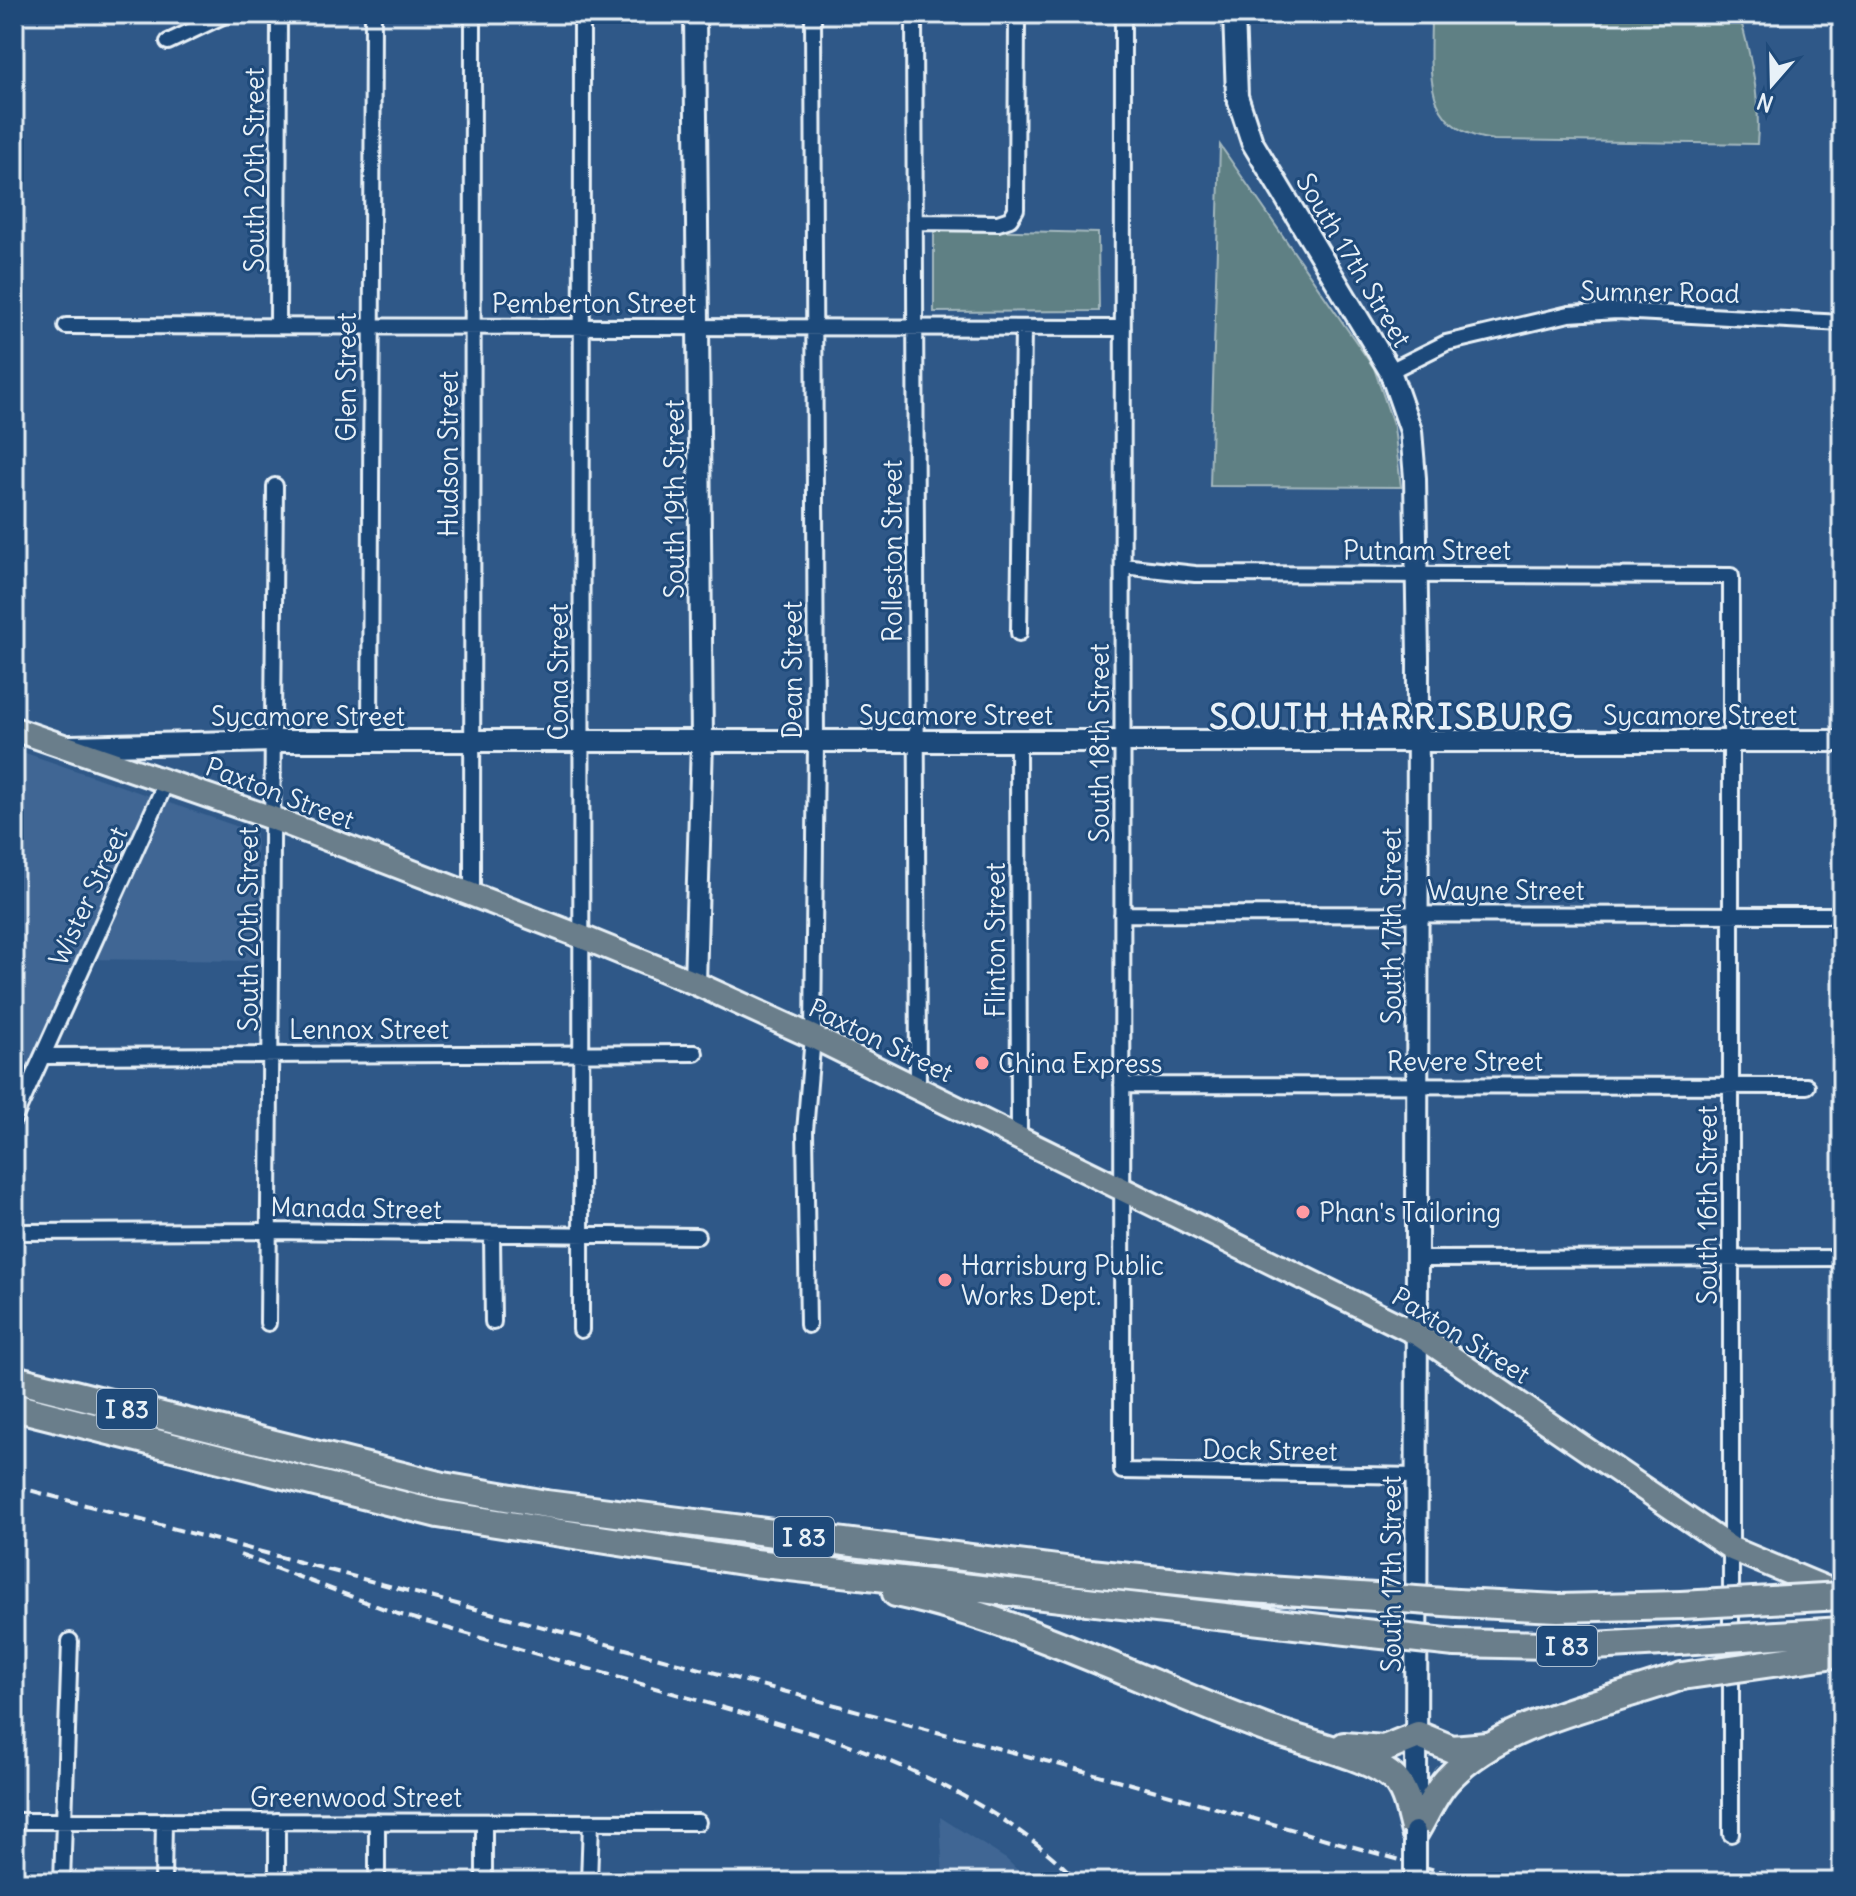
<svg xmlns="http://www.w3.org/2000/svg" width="1856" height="1896" font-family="Delius,sans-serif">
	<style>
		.built { fill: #3f6694 }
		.green { fill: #5f8084; stroke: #a4b8be; stroke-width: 2 }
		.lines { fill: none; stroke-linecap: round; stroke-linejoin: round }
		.street-casing { stroke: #e8f1f8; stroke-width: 20 }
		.secondary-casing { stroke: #e8f1f8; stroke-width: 26 }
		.primary-casing { stroke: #e8f1f8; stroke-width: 28 }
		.highway-casing { stroke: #e8f1f8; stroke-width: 32 }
		.street { stroke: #1f4a7a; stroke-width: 14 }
		.secondary { stroke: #1f4a7a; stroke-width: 20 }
		.primary { stroke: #6b7e8b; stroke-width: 22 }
		.highway { stroke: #6b7e8b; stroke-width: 26 }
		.rail { stroke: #e8f1f8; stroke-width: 4; stroke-dasharray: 12 6; stroke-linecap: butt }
		.secondary-bridge-casing { stroke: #e8f1f8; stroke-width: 26; stroke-linecap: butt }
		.highway-bridge-casing { stroke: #e8f1f8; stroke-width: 32; stroke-linecap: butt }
		.secondary-bridge { stroke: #1f4a7a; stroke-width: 20 }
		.highway-bridge { stroke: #6b7e8b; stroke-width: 26 }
		.poi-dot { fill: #ff9aa2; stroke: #1f4a7a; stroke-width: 3 }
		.labels { text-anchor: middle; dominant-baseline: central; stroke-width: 6; stroke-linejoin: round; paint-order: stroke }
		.shield { fill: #1f4a7a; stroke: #acbfd2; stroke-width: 2 }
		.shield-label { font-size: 24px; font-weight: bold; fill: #e8f1f8 }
		.street-label { font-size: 26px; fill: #e8f1f8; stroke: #1f4a7a }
		.poi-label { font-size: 26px; fill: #e8f1f8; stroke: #1f4a7a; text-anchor: start }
		.district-label { font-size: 34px; font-weight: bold; letter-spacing: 2px; fill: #e8f1f8; stroke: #1f4a7a }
	</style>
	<rect width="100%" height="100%" fill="#2f5888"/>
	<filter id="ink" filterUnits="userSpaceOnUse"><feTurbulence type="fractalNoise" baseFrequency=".0125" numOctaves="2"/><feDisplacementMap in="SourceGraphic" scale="16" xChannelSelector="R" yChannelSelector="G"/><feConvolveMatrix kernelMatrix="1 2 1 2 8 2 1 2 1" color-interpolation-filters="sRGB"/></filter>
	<g filter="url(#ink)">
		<path class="built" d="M14,749L256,833L261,961L77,959L14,1104Z
			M940,1817L1006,1859L1030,1882H943Z"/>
		<path class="green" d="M1431,14H1739C1751,56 1761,100 1757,144L1494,140C1420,131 1431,72 1431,14Z
			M1220,145L1374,368L1394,427L1401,487L1210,486Z
			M934,229L1098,233L1099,311L934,312Z"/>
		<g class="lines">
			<defs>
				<path id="street" d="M914,14L918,1088
					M1123,14L1122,1471L1417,1476
					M168,42L227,14
					M917,222L998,223L1010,219L1016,209L1017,19L1010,14
					M66,326L1123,328
					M278,326L279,14
					M1390,371L1446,343L1569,314L1617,311L1842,323
					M1123,566L1195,574L1731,576V1834
					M1019,633L1023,328
					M370,741L373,14
					M1018,741L1019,1139
					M472,895L473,14
					M1122,914L1842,915
					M43,1056L695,1053
					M1122,1085L1807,1086
					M14,1119L167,780
					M14,1232L269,1231L697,1236
					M492,1234L493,1322
					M1419,1259L1842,1258
					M268,1323L275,486
					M808,1325L805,1131L813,1037L816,741L813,14
					M581,1330L582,14
					M14,1821L698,1822
					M277,1821V1882
					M62,1882L70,1641
					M163,1882L164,1821
					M377,1882V1821
					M484,1882V1822
					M589,1882L591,1822"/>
				<path id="secondary" d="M695,14L702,741L695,983
					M1234,14L1237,96L1252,142L1390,371L1411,431L1415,478L1418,657L1416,1817
					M70,746L272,741H1842"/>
				<path id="primary" d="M14,729L272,818L582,937L695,983L813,1037L1419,1335L1732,1549L1842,1595"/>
				<path id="highway" d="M14,1379L443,1486L546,1504L1081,1572L1237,1588L1375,1597
					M14,1407L438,1514L755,1563L1373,1634
					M896,1593C1022,1620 1141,1682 1262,1727C1296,1740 1367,1755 1392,1777C1407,1789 1410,1815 1415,1832
					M1457,1603L1558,1608L1681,1605
					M1455,1643L1594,1646L1679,1641
					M1344,1746L1384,1749L1418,1735L1452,1749L1487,1746
					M1415,1832C1425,1816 1434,1794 1447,1780C1502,1720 1609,1703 1682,1676"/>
			</defs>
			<use href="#street" class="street-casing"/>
			<use href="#secondary" class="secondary-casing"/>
			<use href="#primary" class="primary-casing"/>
			<use href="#highway" class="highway-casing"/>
			<use href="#street" class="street"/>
			<use href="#secondary" class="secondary"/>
			<use href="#primary" class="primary"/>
			<use href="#highway" class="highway"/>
			<path class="rail" d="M14,1486L1117,1780L1478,1882
				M240,1555L398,1614L839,1741C927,1774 1013,1814 1079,1882"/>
			<defs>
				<path id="secondary-bridge" d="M1415,1882V1832"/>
				<path id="highway-bridge" d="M1375,1597L1457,1603
					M1681,1605L1842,1596
					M1373,1634L1455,1643
					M1679,1641L1842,1631
					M1682,1676L1842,1653"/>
			</defs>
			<use href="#secondary-bridge" class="secondary-bridge-casing"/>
			<use href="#highway-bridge" class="highway-bridge-casing"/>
			<use href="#secondary-bridge" class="secondary-bridge"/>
			<use href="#highway-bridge" class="highway-bridge"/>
		</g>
	</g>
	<g class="poi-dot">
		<circle cx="982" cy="1063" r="8"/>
		<circle cx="1303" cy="1212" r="8"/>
		<circle cx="945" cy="1280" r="8"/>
	</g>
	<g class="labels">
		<g class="shield">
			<rect x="97" y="1389" width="60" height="40" rx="6"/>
			<rect x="774" y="1517" width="60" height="40" rx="6"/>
			<rect x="1537" y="1626" width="60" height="40" rx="6"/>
		</g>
		<g class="shield-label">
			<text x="127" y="1409">I 83</text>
			<text x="804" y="1537">I 83</text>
			<text x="1567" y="1646">I 83</text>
		</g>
		<g class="street-label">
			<text transform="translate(254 170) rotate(-90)">South 20th Street</text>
			<text transform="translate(1354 260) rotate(59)">South 17th Street</text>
			<text transform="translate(1660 292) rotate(1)">Sumner Road</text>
			<text x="594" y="303">Pemberton Street</text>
			<text transform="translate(346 377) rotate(-90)">Glen Street</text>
			<text transform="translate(448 454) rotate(-90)">Hudson Street</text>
			<text transform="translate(674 499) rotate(-90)">South 19th Street</text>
			<text x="1427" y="550">Putnam Street</text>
			<text transform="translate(892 551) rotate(-90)">Rolleston Street</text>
			<text transform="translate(792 670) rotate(-90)">Dean Street</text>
			<text transform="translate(558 672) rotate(-90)">Cona Street</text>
			<text x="956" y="715">Sycamore Street</text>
			<text x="1700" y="715">Sycamore Street</text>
			<text x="308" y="716">Sycamore Street</text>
			<text transform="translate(1099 743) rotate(-90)">South 18th Street</text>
			<text transform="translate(280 793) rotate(21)">Paxton Street</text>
			<text x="1506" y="890">Wayne Street</text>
			<text transform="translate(88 896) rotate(-65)">Wister Street</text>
			<text transform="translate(1391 926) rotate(-90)">South 17th Street</text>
			<text transform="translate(248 929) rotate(-90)">South 20th Street</text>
			<text transform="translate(995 940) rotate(-90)">Flinton Street</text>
			<text x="369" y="1029">Lennox Street</text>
			<text transform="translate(881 1040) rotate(26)">Paxton Street</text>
			<text x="1465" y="1061">Revere Street</text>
			<text transform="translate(1707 1205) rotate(-90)">South 16th Street</text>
			<text transform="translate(356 1208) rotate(1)">Manada Street</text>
			<text transform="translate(1461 1335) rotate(32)">Paxton Street</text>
			<text transform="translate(1270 1450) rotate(1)">Dock Street</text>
			<text transform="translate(1391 1574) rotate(-90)">South 17th Street</text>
			<text x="356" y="1797">Greenwood Street</text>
		</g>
		<g class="poi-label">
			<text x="998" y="1063">China Express</text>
			<text x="1319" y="1212">Phan's Tailoring</text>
			<text x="961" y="1265">Harrisburg Public<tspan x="961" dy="30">Works Dept.</tspan></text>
		</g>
		<g class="district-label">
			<text x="1392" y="716">SOUTH HARRISBURG</text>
		</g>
	</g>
	<rect width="1856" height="1896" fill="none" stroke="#1f4a7a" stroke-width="48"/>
	<rect x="24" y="24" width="1808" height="1848" fill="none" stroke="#e8f1f8" stroke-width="3" filter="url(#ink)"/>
	<g transform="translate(1772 84) rotate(200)" stroke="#1f4a7a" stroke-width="6" paint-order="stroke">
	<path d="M0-6L14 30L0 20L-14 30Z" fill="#e8f1f8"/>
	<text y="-12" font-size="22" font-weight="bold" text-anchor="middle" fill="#e8f1f8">N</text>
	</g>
</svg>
